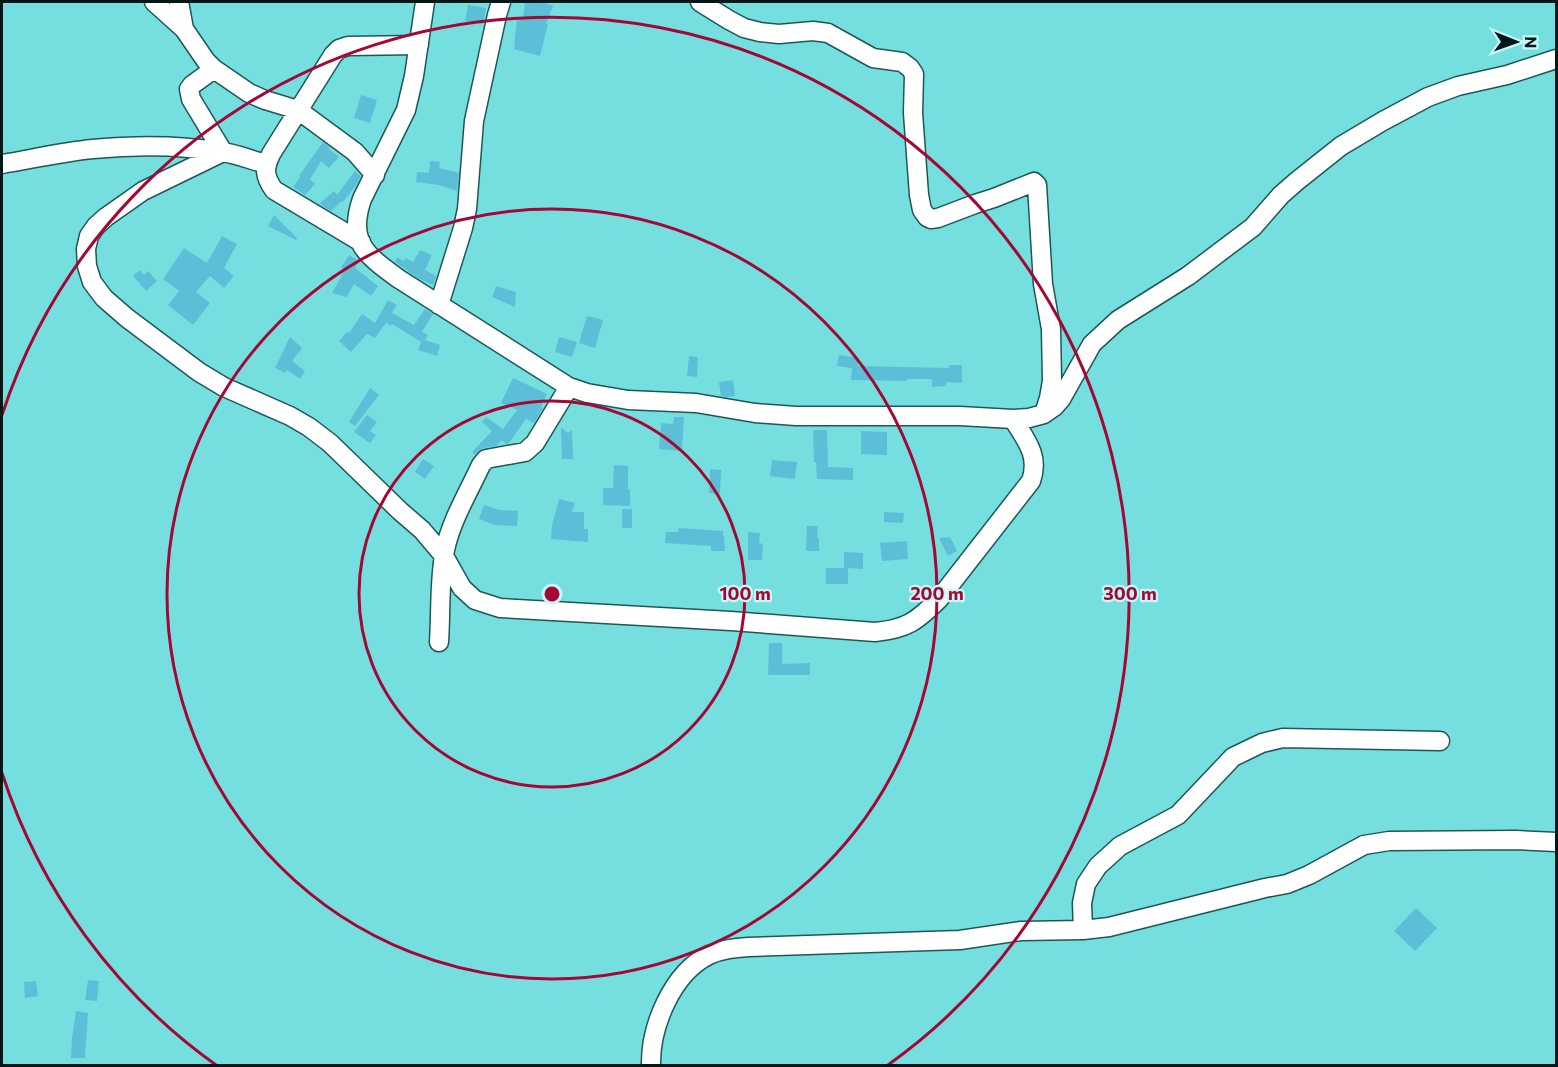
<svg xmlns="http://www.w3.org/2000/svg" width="1558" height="1067" font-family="Commissioner,sans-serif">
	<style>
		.building { fill: #5cbfd7 }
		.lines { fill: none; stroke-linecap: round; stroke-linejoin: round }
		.minor-casing { stroke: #1d5758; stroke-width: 21 }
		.minor { stroke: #fff; stroke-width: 18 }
		.ring { fill: none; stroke: #a40733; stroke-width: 3 }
		.centre { fill: #a40733; stroke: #c6f7f7; stroke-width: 3 }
		.ring-label { font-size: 18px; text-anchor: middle; font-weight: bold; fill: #a40733; stroke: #c6f7f7; stroke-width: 4.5; stroke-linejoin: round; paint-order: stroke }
	</style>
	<rect width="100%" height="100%" fill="#75dfe0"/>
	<path class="building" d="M525,2H542L553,6L546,24H548L540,56L514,49L517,18L523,19Z
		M468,5L486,8L483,24L465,21Z
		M361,95L377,100L370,123L354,118Z
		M323,142L330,148L328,151L329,149L339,157L329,168L321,161L310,179L315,184L305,195L293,187L300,177L299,176Z
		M430,161L440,162L439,168L459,173L457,191L439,185L416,182L417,172L429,173Z
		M355,171L361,176L355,187L343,202L342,201L331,211L324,207L320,203L334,191L337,195Z
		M274,215L297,238L296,240L268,226Z
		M222,236L237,244L224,268L234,276L224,288L210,276L196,292L210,303L193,325L168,305L179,291L163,279L184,248L207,263Z
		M420,250L432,255L425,270L436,276L433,285L418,278L395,262L397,257L404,261L406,258L413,262Z
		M349,255L359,261L355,268L378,286L371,296L354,284L347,297L332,293L345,270L341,267Z
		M140,270L144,275L148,271L157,281L146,291L133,276Z
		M496,286L516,292L515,307L492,297Z
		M388,300L397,305L392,313L414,325L425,309L433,314L422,332L428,335L425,340L440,345L437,356L418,350L421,342L392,324L391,326L386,323L375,338L367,334L351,352L339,341L347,332L349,333L362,314L375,323Z
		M587,316L603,320L595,348L579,343Z
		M290,337L302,348L292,361L305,371L300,379L287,370L285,373L275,368Z
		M559,337L577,342L572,357L555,352Z
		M839,355L859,358L858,366L949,368V365H962V383L946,382V386L932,387V379H907V381L851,380L852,368L837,366Z
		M689,356L698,357L697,377L687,376Z
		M513,378L547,394L541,407L543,408L534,423L526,419L509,443L506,444L502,440L496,446L483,448L475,455L472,452L492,431L482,422L486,417L503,429L517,410L501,403Z
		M733,380L735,396L727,397L721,396L719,382Z
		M370,388L379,395L355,426L349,422Z
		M367,415L377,422L370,431L376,435L370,443L354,432Z
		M674,417H684L682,451L659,449L661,423L673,424Z
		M561,428L568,433L572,430L573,459H562Z
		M813,430H827L828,467L853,468V480L817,479L816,462H814Z
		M861,431L887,432V455L861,454Z
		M423,459L434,466L425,479L415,472Z
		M772,460L797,462L795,479L770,476Z
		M614,465L628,466V489H630V506L603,505V488H613Z
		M710,469L721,470L720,494L709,493Z
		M559,499L575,503L572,512H584V529H588V542L551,539L552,525Z
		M484,505L499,510L518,511L517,526L495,525L479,519Z
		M622,509H632V528H622Z
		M884,512L904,513L903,523L884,522Z
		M807,526H818L817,538H819V551H806Z
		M679,528L723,531V536H724L725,551H711V546L665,543L666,532H678Z
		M748,532L760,533L759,543L763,544L762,560H748Z
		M950,537L957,551L948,556L939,538Z
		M907,541L908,559L882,561L880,543Z
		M844,552L863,553V569L848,568V584H826V568H846H844Z
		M769,643H782V664L810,663V675H768Z
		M1416,908L1437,928L1415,951L1394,931Z
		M88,980L99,981L97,1001L85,1000Z
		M36,981L38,996L25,998L24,982Z
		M76,1011L88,1013L85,1058H71L72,1038Z"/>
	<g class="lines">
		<defs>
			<path id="minor" d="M154,2L184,29L206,61L214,69L249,93L265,100L298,110L355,152L375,175
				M179,2L184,29
				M425,2L414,76L406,110L362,199C347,242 366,255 399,279L569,387L587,393L628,400L696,403L755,413L796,416H960L1013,419L1029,418L1044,414L1054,407L1061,399L1092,344L1118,320L1188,276L1253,227L1281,195L1297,181L1341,146L1383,121L1428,97L1458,86L1507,75L1556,59
				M700,2L729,20L744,28L760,32L779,34L813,31L828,33L873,58L902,62L910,68L914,74L913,113L919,195L922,210L927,217L931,219L938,218L975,204L994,198L1034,182L1037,185L1043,284L1051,329L1052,381L1049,398L1044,414
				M214,69L192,85L189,89L191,99L223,152L143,191L106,217L96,226L89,236L86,249L87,266L92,282L104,298L127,318L199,372L224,387L290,416L309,427L330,443L400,511L422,530L444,556L462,588L475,600L500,608L731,621L875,632C907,629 917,621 939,599L1031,481C1040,456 1026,440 1013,419
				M2,164C32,159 62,152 93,149C135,145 180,145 222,152C237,154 251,160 266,164
				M361,242L274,190C264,176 264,169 271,154L333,55L339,49L348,46L419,45
				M439,305L463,228L467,209L474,121L497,15L501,2
				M439,642C441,613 439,578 445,550C451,521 468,493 481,465L486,459L525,452L535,443L569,387
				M1083,930L1082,903L1086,884L1098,866L1120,846L1178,815L1233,757L1262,743L1283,738L1440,741
				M651,1066C650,1027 672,973 709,955C722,949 735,948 749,947L960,940L1021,931L1083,930L1109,927L1265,888L1287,884L1309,875L1364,845L1389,841L1516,840L1556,842"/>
		</defs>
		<use href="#minor" class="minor-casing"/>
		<use href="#minor" class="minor"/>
	</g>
	<g class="ring">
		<circle cx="552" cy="594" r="193"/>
		<circle cx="552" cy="594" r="385"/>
		<path d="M216 1065A578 578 0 0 1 2 773M2 415A578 578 0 1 1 888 1065"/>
	</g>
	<circle cx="552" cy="594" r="9" class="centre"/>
	<g class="ring-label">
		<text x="745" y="600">100 m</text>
		<text x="937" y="600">200 m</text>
		<text x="1130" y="600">300 m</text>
	</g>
	<rect width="1558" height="1067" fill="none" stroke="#021718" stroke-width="6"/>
	<g transform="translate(1516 42) rotate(91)" stroke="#c6f7f7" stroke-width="4.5" paint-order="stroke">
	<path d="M0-4.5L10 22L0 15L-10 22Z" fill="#021718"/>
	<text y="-9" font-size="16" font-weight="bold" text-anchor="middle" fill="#021718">N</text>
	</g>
</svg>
